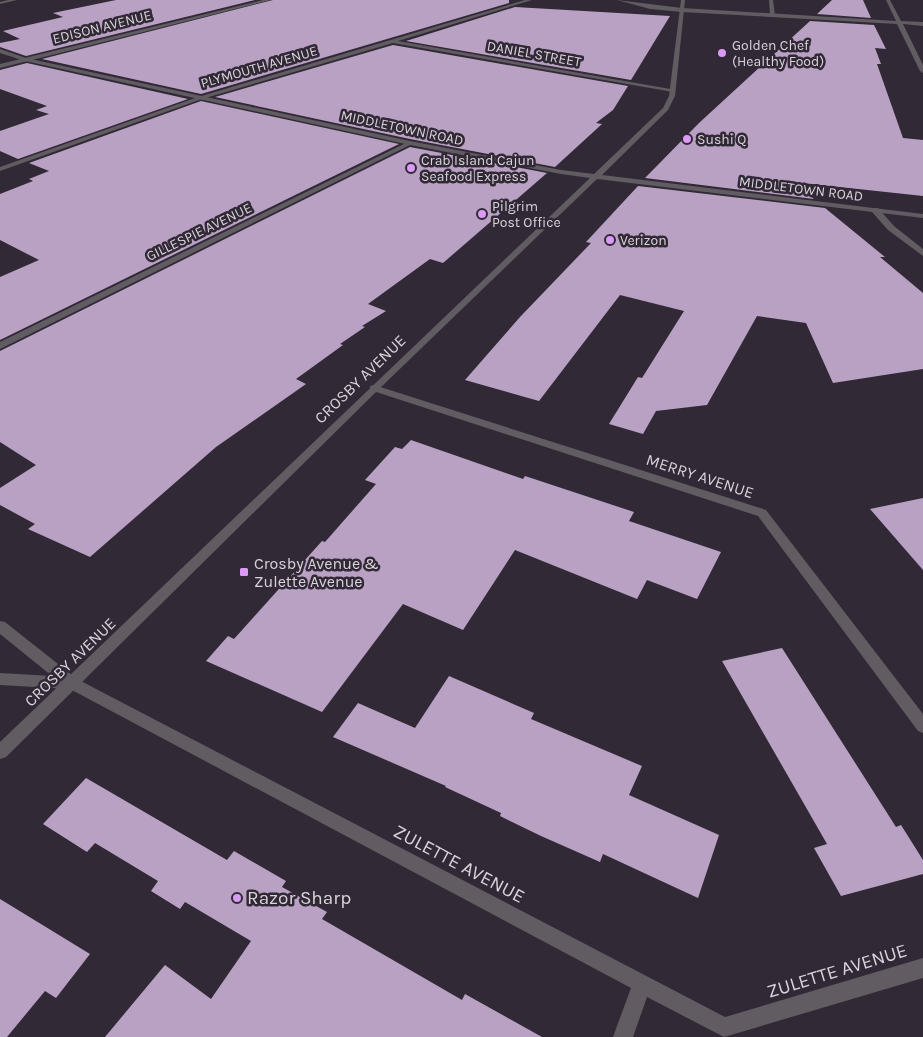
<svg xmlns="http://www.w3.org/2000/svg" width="923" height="1037" font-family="Karla,sans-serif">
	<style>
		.building { fill: #b9a1c4 }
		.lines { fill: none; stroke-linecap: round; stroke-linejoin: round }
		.service { fill: #605c62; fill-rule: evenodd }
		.minor { fill: #605c62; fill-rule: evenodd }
		.tertiary { fill: #605c62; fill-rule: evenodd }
		.poi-dot { fill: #da9af6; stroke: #322936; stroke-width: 2 }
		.labels { text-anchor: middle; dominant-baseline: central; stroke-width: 5; stroke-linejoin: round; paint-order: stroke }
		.far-street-label { font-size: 14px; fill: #d9d4dc; stroke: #322936 }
		.far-poi-label { font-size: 14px; fill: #d9d4dc; stroke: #322936; text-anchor: start }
		.street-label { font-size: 16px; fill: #d9d4dc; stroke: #322936 }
		.poi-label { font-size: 16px; fill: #d9d4dc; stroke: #322936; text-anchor: start }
		.near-street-label { font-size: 19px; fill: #d9d4dc; stroke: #322936 }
		.near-poi-label { font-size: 19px; fill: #d9d4dc; stroke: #322936; text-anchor: start }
	</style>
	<rect width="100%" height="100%" fill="#322936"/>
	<path class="building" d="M116,0H255L26,56L0,47V43L20,39L3,31L63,17L53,13Z
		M273,0H509V3L201,94L42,59Z
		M832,0H863L871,18L817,14Z
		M515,7L670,16L631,80L406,41Z
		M810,21L874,25L886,49L875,48L881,64H877L903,138L923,140V196L793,182L814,199L645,178L699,123Z
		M393,45L628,86L613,110L596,123L602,124L555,167L410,139L215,97Z
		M27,63L188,99L18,159L0,151V131L49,114L36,110L47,106L0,89V70Z
		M201,101L399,144L0,340V277L39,260L0,240V194L33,181L29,179L49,171L29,163Z
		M410,147L547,173L443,263L430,259L368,304L386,311L362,326L365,327L340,344L343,345L296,379L306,384L216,447L90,557L28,529L35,524L0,505V488L36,465L0,442V351Z
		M638,186L825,208L885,257H880L923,293V369L833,383L806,323L757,316L707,405L656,411L643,434L609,424L638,377L642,378L684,311L620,295L539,401L465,380L520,317L591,243L586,242Z
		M411,440L523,479L525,476L634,512L629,521L721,552L697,599L647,580L637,599L515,550L463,630L403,604L322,712L206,661L228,636L234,639L322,541L325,542L376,484L365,480L395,447L402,449Z
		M923,498V570L870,509Z
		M782,648L896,827L901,825L923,860V874L841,896L814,848L827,844L722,661Z
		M449,676L534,713L531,719L642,766L629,795L719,835L698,898L603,854L600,862L541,836L500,816L501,813L445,787L446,786L333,737L358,703L415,728Z
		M86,778L227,860L234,851L286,881L282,887L327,912L322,919L462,1000L465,994L542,1037H105L165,965L211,999L251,941L185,902L180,909L151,891L158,881L95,843L87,852L43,824Z
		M0,899L90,954L56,998L45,991L7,1037H0Z"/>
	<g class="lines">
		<path class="service" d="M769,0H773L775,16L770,15Z"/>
		<path class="minor" d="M8,0H17L0,4V2Z
			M263,0H271L0,68V64Z
			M525,0H532L398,41L676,90L673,92L393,43L202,99L0,171V167L198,97Z
			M617,0L682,8L896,21L886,0H890L901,21L923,22V26L903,24L923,65V73L920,71L897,24L682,12L650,9Z
			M410,141L414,143L412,144L0,349V342Z
			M872,208H878L894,226L923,249V256L888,230L872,212Z
			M374,385L766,510L923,714V733L918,731L758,516L370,390V386Z
			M0,621L5,622L77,679L725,1017L923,958V978L724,1037L647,997L633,1037H613L631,988L70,689L0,685V673L52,676L0,634Z"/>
		<path class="tertiary" d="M681,0H685L675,96L668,110L602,175L923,214V218L597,179L378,390L6,757L0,759V742L590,178L561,174L410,145L25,61L0,53V49L26,58L410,141L561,170L594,174L663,108L669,96Z"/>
	</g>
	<g class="poi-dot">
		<circle cx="722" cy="53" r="5"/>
		<circle cx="687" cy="139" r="5"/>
		<circle cx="411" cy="168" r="5"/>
		<circle cx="482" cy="214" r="5"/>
		<circle cx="610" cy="240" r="5"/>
		<rect x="239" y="567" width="10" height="10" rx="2.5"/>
		<circle cx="237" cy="898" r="5"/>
	</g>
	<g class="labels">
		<g class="far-street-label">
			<text transform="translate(102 27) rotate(-14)">EDISON AVENUE</text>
			<text transform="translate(534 54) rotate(10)">DANIEL STREET</text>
			<text transform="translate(259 67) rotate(-16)">PLYMOUTH AVENUE</text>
			<text transform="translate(402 128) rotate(12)">MIDDLETOWN ROAD</text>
			<text transform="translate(801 189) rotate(7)">MIDDLETOWN ROAD</text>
			<text transform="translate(199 232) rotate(-26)">GILLESPIE AVENUE</text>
		</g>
		<g class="far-poi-label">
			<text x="732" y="45">Golden Chef<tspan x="732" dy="16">(Healthy Food)</tspan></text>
			<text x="697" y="139">Sushi Q</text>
			<text x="421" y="160">Crab Island Cajun<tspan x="421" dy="16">Seafood Express</tspan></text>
			<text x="492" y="206">Pilgrim<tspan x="492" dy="16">Post Office</tspan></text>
			<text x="620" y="240">Verizon</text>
		</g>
		<g class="street-label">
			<text transform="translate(360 379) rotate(-44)">CROSBY AVENUE</text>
			<text transform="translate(700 476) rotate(18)">MERRY AVENUE</text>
			<text transform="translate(70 662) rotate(-44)">CROSBY AVENUE</text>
		</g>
		<g class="poi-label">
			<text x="254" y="563">Crosby Avenue &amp;<tspan x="254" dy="18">Zulette Avenue</tspan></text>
		</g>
		<g class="near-street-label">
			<text transform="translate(459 864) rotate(28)">ZULETTE AVENUE</text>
			<text transform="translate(837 971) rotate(-17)">ZULETTE AVENUE</text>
		</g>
		<g class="near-poi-label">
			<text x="247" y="898">Razor Sharp</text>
		</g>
	</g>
</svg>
